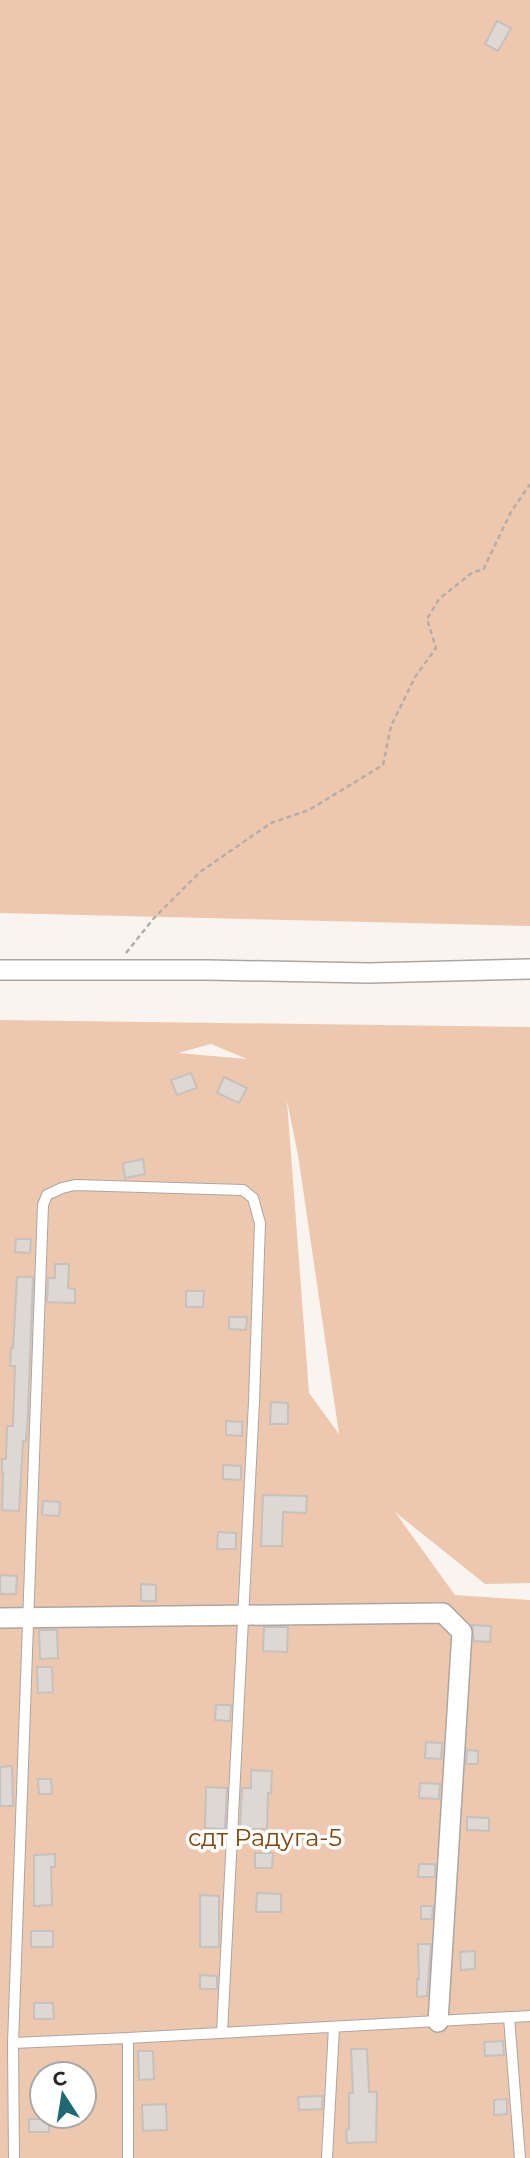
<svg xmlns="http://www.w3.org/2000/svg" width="530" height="2158" font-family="Montserrat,sans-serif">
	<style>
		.green { fill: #edc8ae; fill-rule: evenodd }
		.building { fill: #ded8d4; stroke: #c7c1bd; stroke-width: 2 }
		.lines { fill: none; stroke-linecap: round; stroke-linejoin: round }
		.lane-casing { stroke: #aca6a2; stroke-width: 12 }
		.street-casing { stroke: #aca6a2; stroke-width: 22 }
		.path { stroke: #b3aeab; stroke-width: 2.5; stroke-dasharray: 5 3.5; stroke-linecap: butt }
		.lane { stroke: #fff; stroke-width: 10 }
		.street { stroke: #fff; stroke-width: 19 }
		.labels { text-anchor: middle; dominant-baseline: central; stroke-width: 7; stroke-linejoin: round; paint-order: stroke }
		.park-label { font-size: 24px; fill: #82450d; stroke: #fff }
	</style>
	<rect width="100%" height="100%" fill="#faf4f0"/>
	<path class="green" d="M0,0H530V926L0,913Z
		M0,1020L530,1027V1583L485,1584L395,1512L455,1595L530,1600V2158H0ZM211,1044L247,1059L178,1053ZM287,1101L298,1155L339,1434L309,1393ZM42,2074H84V2116H42Z"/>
	<path class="building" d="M497,21L511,28L498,51L485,44Z
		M191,1073L197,1088L177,1095L171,1080Z
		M224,1077L247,1088L239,1103L217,1093Z
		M143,1159L145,1174L125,1178L123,1163Z
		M16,1239H31L30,1253L15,1252Z
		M55,1264H69L68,1288L75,1289V1303L47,1302L48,1278H55Z
		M17,1277H33L28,1411L26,1441H23L19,1511L2,1510L3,1473H2V1459H6L7,1426H13L15,1366H10L11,1348H13Z
		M186,1291H204L203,1307H186Z
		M229,1317H247L246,1330L229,1329Z
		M271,1402L288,1403V1424H270Z
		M226,1421L242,1422V1436L226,1435Z
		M223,1465L241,1466V1480L223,1479Z
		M263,1495L307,1496L306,1513L283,1512L282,1546H261Z
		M43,1501L60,1502L59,1516L42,1515Z
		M218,1532L236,1533V1549H217Z
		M0,1575L17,1576L16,1594H0Z
		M141,1584L156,1585V1601H141Z
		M472,1625L491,1626L490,1642L474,1641Z
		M264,1627H288L287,1652L263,1651Z
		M39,1630H57L58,1658L40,1659Z
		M37,1667H52L53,1692L38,1693Z
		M216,1705H231L230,1721L215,1720Z
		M426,1742L442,1743L441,1759L425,1758Z
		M467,1750L478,1751V1764H466Z
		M12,1766L13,1806H0V1767Z
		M251,1770L272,1771L271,1793H268L267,1829H240L242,1788H251Z
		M38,1779H51L52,1794H39Z
		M420,1783L440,1784L439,1799L419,1798Z
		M206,1787L227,1788L225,1829L205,1828Z
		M467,1817L489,1818V1831L467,1830Z
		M255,1853H273L272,1868H255Z
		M55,1854V1867H51L52,1905L34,1906V1855Z
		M419,1864H435V1877H418Z
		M257,1893L281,1894V1912H256Z
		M200,1895L219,1896V1947H200Z
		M421,1906H433L432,1919H421Z
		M31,1931H53V1947H31Z
		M418,1944H431L427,1996L417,1997V1979H419Z
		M475,1951V1969L461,1970L460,1952Z
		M200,1975L217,1976V1989H200Z
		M34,2003H53L54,2019H34Z
		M503,2041L504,2055L485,2056L484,2042Z
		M351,2049H367L369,2092H377L376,2142L347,2143L346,2130L349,2129V2093H353Z
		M138,2051H153L154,2079L139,2080Z
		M323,2096L322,2109L299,2110L298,2097Z
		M507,2099V2114L494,2115V2100Z
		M166,2104L167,2130L143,2131L142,2105Z
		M29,2119H49V2132H29Z"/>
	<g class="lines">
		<defs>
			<path id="lane" d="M509,2017L520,2158
				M13,2043L128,2038
				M14,2158L13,2043L43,1205L47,1195L62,1188L75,1185L243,1190L253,1198L260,1223L254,1402L222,2033
				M128,2158V2038L530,2016
				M327,2158L334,2027"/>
			<path id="street" d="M0,970H207L369,973L530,969
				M0,1618L443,1613L462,1632L438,2022"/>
		</defs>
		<use href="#lane" class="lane-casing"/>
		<use href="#street" class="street-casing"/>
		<path class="path" d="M126,953L154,918L200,872L271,823L309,810L383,765L391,726L415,677L436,648L427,619L439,599L473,572L483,570L511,512L530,484"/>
		<use href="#lane" class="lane"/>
		<use href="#street" class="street"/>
	</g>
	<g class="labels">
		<g class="park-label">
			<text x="265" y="1837">сдт Радуга-5</text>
		</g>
	</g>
	<g transform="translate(63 2095) rotate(348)"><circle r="33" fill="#ffffff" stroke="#a9a8a7" stroke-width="2"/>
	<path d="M0-5L12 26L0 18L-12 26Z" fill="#1e6972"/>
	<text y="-10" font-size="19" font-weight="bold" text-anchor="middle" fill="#272523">С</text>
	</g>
</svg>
